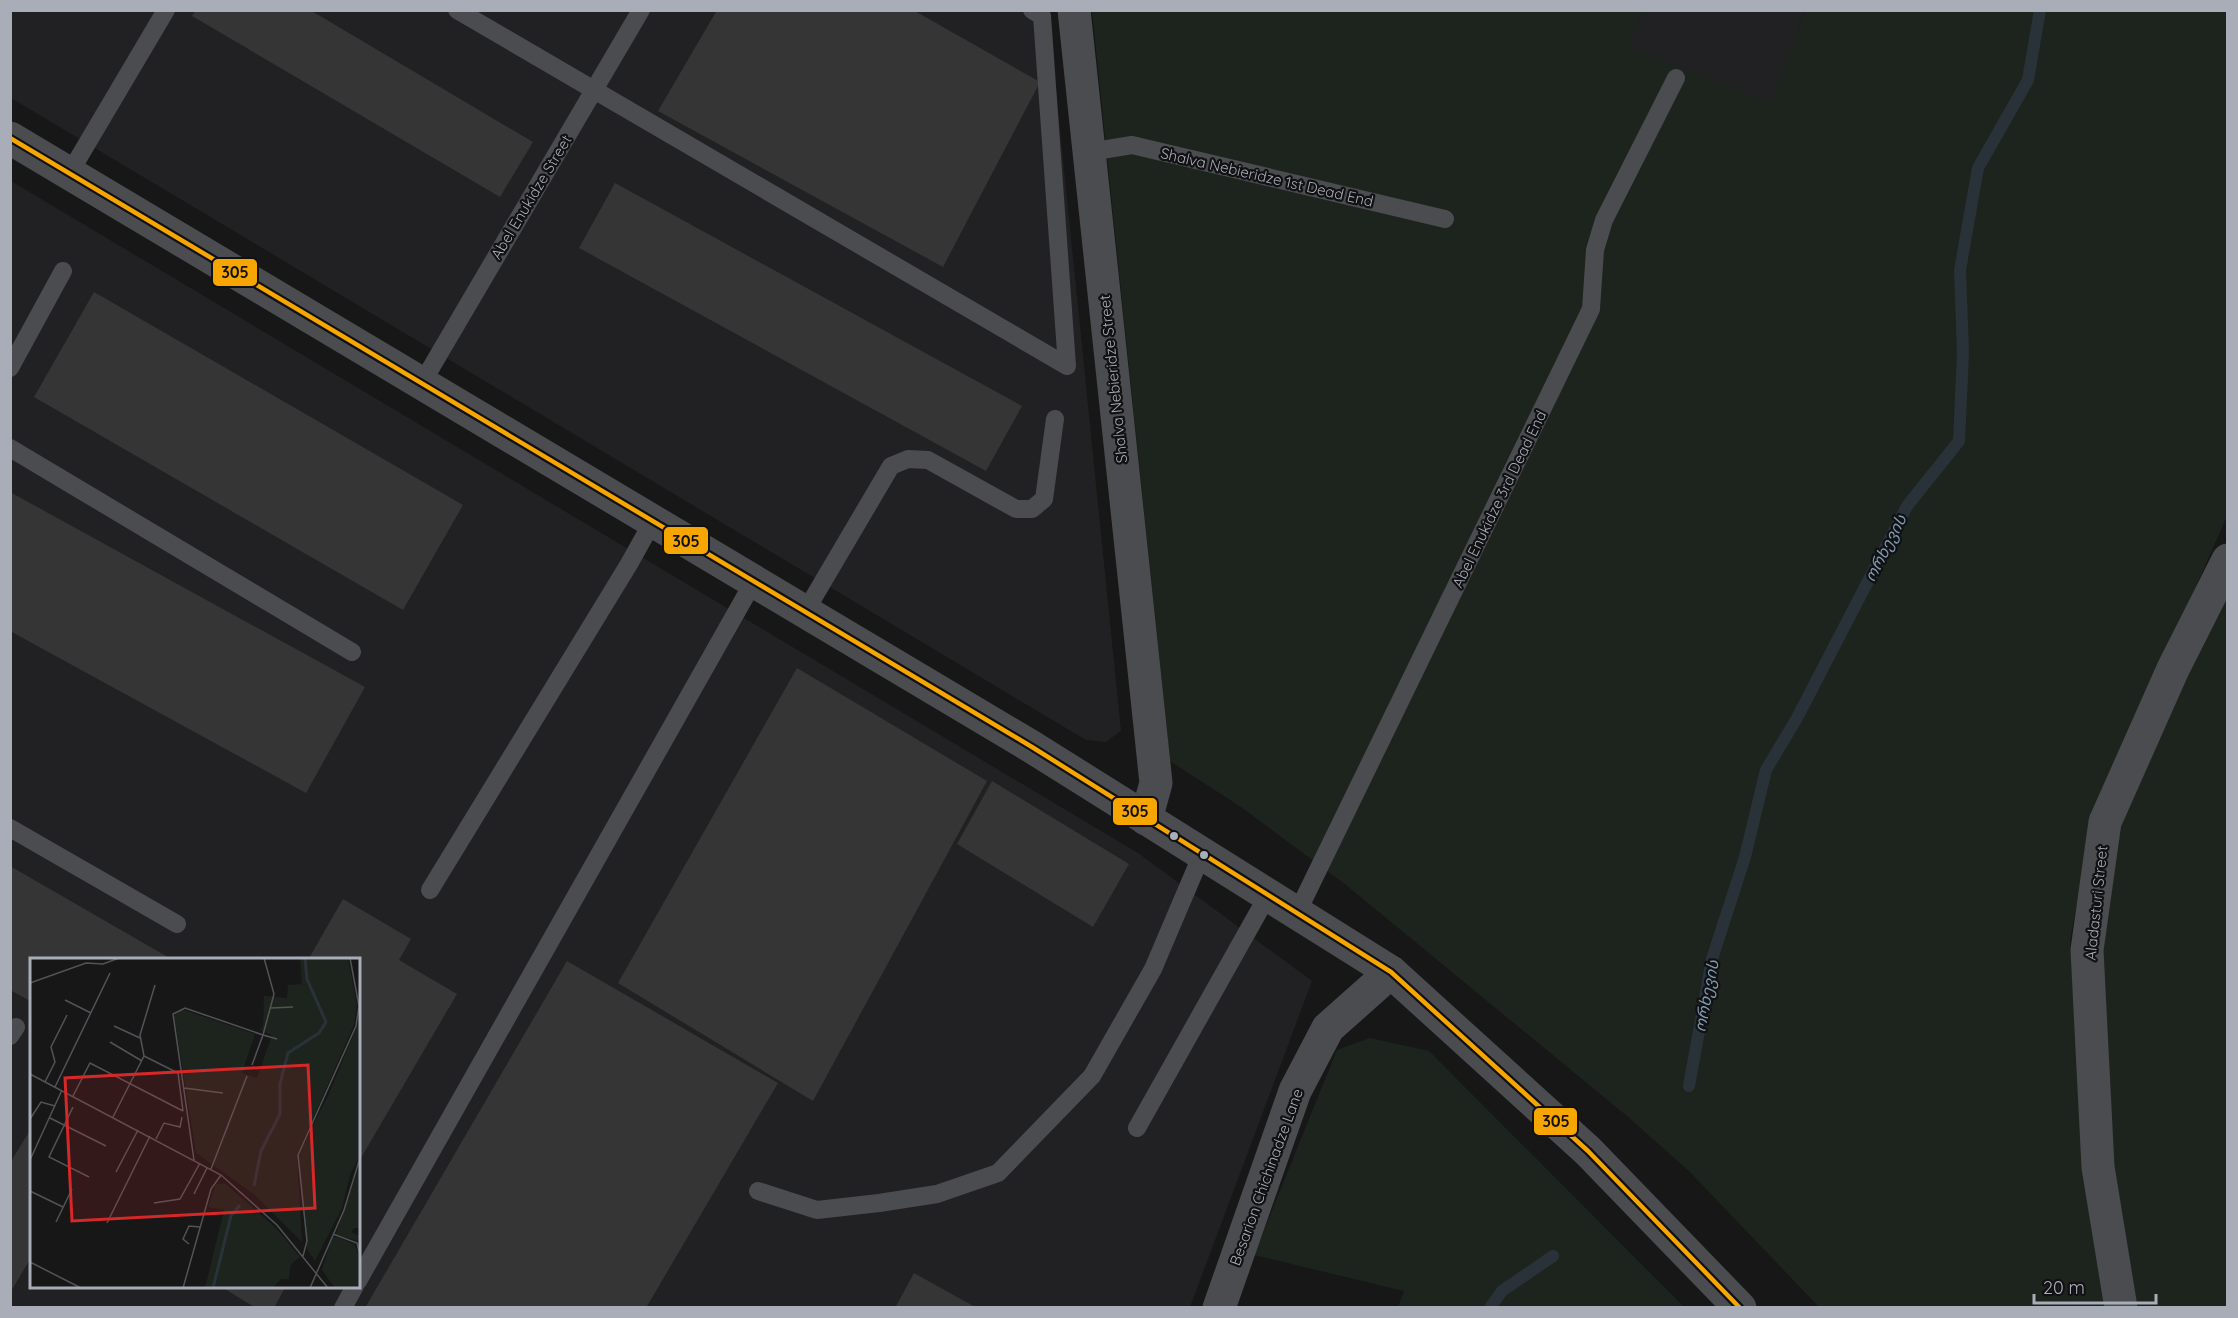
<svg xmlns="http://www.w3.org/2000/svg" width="2238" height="1318" font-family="Quicksand,'Noto Sans Georgian',sans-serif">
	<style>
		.built { fill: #212123; fill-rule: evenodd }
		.green { fill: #1d241e }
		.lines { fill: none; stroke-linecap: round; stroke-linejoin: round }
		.stream { stroke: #2a3239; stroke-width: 12 }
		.building { fill: #353536 }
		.service { stroke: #4b4c50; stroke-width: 18 }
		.minor { stroke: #4b4c50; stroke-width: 33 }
		.tertiary { stroke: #4b4c50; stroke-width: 33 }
		.bus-1-casing { stroke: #111113; stroke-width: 9 }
		.bus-1 { stroke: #f7a600; stroke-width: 4.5 }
		.bus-dot { fill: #a8adb8; stroke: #111113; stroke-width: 2 }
		.labels { text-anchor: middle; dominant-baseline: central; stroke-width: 4.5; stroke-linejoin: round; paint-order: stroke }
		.street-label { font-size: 15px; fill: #a8adb8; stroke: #111113 }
		.water-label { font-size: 16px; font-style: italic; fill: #7f9bb3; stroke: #111113 }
		.inset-river { fill: none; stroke: #2a3239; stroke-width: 3 }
		.inset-road { fill: none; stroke: #515357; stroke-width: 1.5 }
		.view { fill: #d62828; fill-opacity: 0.15; stroke: #d62828; stroke-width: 3 }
		.inset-edge { fill: none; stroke: #a8adb8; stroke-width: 3 }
		.line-badge { stroke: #111113; stroke-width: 2 }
		.pale-badge-label { font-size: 16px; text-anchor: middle; font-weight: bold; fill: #111 }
	</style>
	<rect width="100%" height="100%" fill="#171717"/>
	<path class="built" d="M11,11H1048L1121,731L1106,742L1086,740L11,98Z
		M1642,11H1805L1769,102L1628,46Z
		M11,181L1138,853L1312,981L1190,1307L11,1308ZM32,960H358V1286H32Z"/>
	<path class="green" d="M1092,11H1642L1629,46L1769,101L1805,11H2227V516L2093,820L2070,940L2082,1150L2110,1307H1819L1689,1171L1627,1116L1346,885L1241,807L1170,761Z
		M2227,579V1307H2130L2105,1127L2094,952L2110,826Z
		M1370,1038L1429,1051L1684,1307H1398L1404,1291L1254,1255L1337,1050Z"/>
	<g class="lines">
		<path class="stream" d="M1689,1086L1712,959L1745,857L1766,770L1797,718L1907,506L1959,441L1963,353L1960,270L1978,168L2028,80L2040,10
			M1490,1308L1502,1291L1553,1256"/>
	</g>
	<path class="building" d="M196,10H310L533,142L500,197L192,16Z
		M717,10H913L1040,82L943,267L658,111Z
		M615,183L1022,406L986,471L579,248Z
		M94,292L463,505L403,610L34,397Z
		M10,492L365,687L306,793L10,631Z
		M797,668L987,781L813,1101L618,983Z
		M992,781L1129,864L1093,927L957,844Z
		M10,866L173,960H32V1002L10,990Z
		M343,899L411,939L399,960L457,994L358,1163V960H308Z
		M567,961L778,1083L646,1308H365Z
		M32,1127V1256L10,1293V1163Z
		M914,1273L977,1308H895Z
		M220,1286H286L274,1308H256Z"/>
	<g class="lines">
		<path class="service" d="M457,10L1067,366
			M1032,10L1042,16L1067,366
			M1089,152L1132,145L1445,219
			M69,174L166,10
			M10,368L63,271
			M422,383L641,10
			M10,448L352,652
			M805,612L891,466L908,459L928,460L1016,509H1032L1044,499L1055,419
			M10,828L177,924
			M430,890L629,564L653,521
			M1297,913L1591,309L1595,250L1604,220L1676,78
			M10,1036L16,1027
			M1137,1128L1268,895
			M758,1191L817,1210L879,1203L937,1194L998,1173L1092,1076L1153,969L1202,854
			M358,1281L754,581
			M343,1308L355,1286"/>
		<path class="minor" d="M1074,10L1156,783L1146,819
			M1219,1308L1295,1091L1328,1028L1391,972
			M2121,1308L2098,1167L2087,950L2105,822L2173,669L2228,560"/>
		<path class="tertiary" d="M10,138L1032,747L1391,972L1588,1151L1740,1308"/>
		<defs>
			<path id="bus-1" d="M10,138L1032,747L1391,972L1588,1151L1740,1308"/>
		</defs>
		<use href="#bus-1" class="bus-1-casing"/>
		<use href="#bus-1" class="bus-1"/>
	</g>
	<g class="bus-dot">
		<circle cx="1174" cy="836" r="5"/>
		<circle cx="1204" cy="855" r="5"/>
	</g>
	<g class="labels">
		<g class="street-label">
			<text transform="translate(1267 177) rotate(13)">Shalva Nebieridze 1st Dead End</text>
			<text transform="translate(531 197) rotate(-59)">Abel Enukidze Street</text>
			<text transform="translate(1113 379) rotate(-96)">Shalva Nebieridze Street</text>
			<text transform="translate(1499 499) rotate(-64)">Abel Enukidze 3rd Dead End</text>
			<text transform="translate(2096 903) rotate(-84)">Aladasturi Street</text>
			<text transform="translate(1266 1177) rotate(-70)">Besarion Chichinadze Lane</text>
		</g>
		<g class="water-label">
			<text transform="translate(1885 548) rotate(-63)">ორხევის</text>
			<text transform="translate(1706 996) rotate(-79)">ორხევის</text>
		</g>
	</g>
	<g transform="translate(30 958)">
		<rect width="330" height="330" fill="#171717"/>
		<path d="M270,0H318L327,47L324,67L267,197L272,284L225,237L166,195L144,58L151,51L225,76L212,115L227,120L242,77L230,72L233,69L234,38L257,40L258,27L272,26ZM330,48V197L320,217L312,250L285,303L277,291L268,197L298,138L327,68ZM330,206V270H324L321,274L330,278L327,283L306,276ZM186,226H196L246,270L270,299L261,306L259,321H251L243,330H175L194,252L178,249ZM307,279L324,286L330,299V330H305L292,312L302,280Z" fill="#1d241e"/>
		<path class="inset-river" d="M224,228L231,193L250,156V126L258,95L289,75L296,64L277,21L275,0M183,330L201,258L210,247"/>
		<path class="inset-road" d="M0,25L56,5L73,6L89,0M35,42L61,55M241,50L263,49M84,68L110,80M80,84L112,103M114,98L148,115L153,153M222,107L233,77L247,81M0,116L191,217L247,267L298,330M15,124L25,104L21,89L37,57M25,129L80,15M154,130L193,135M43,138L60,105L153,153M43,149L19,199L59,219M83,159L114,98L110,77L125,27M20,160L76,188M0,161L11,144L25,148M126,181L134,165L150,169L152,159M0,202L32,132M164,202L143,56L155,50L233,77L244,36L234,0M181,211L217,118M86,214L108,172M0,233L33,249M164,236L177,210M124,245L150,241L170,205M26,264L42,231M77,265L120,178M303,276L327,285L330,297M159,286L153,281L159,268L170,269M273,298L277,283L268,197L326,68L329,48L320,0M0,304L51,330M153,330L181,231L191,217M280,330L314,252L330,200"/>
		<path class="view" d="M278,107L285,250L42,263L35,120Z"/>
		<rect width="330" height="330" class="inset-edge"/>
	</g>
	<g class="line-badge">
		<rect x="212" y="258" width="46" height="29" rx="6" fill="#f7a600"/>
		<rect x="663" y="526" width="46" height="29" rx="6" fill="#f7a600"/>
		<rect x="1112" y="797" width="46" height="29" rx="6" fill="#f7a600"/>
		<rect x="1533" y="1107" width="45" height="29" rx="6" fill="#f7a600"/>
	</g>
	<g class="pale-badge-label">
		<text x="235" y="278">305</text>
		<text x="686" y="547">305</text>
		<text x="1135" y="817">305</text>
		<text x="1556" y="1127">305</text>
	</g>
	<rect width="2238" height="1318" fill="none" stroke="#a8adb8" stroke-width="24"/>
	<path d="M2034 1294v9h122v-9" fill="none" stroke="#a8adb8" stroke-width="3"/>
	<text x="2043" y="1294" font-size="18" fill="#a8adb8" stroke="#111113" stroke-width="4.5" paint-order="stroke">20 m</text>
</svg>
